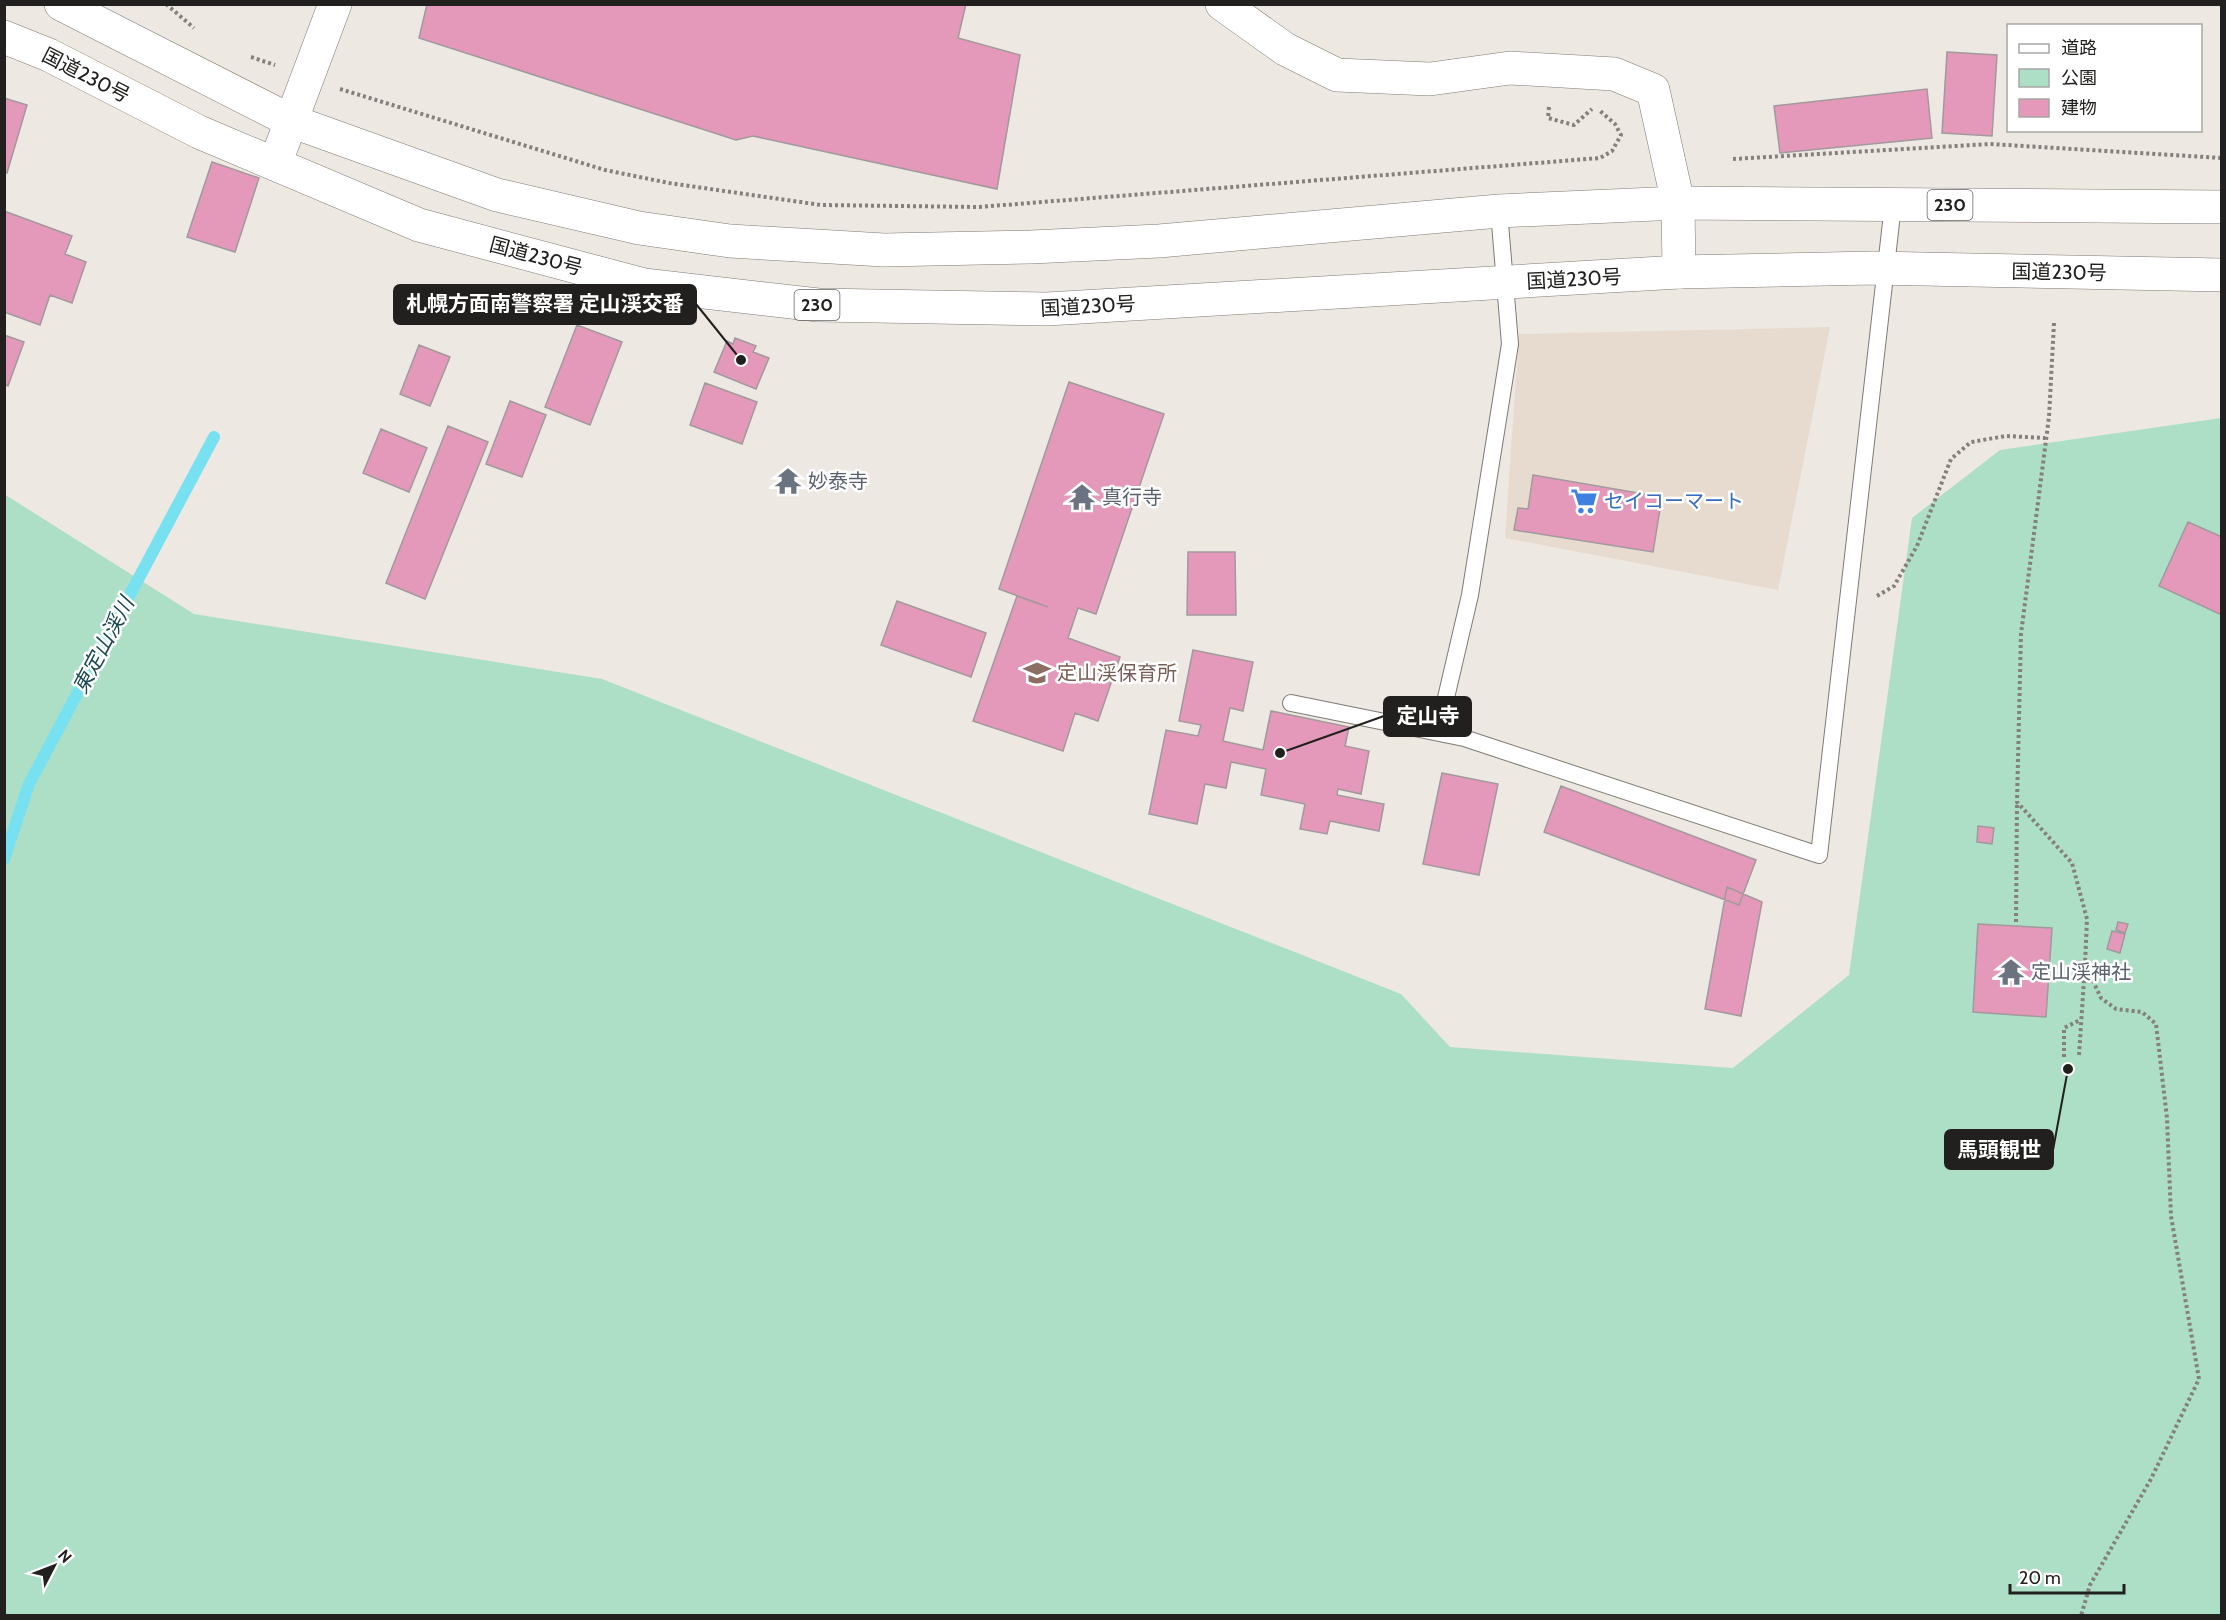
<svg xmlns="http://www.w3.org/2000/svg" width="2226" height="1620" font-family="Cabin,'Noto Sans JP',sans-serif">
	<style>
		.built { fill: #e6dbce }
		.green { fill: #addec6 }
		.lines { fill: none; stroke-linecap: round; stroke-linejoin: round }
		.stream { stroke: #78e1f1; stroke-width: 12 }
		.building { fill: #e499ba; stroke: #a1999c; stroke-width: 1.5 }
		.service-casing { stroke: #7f7a74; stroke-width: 18 }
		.minor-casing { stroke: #7f7a74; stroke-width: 34 }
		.trunk-casing { stroke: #7f7a74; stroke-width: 34 }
		.path { stroke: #84807d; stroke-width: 4; stroke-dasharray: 3 3; stroke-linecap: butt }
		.service { stroke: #fff; stroke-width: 16 }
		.minor { stroke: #fff; stroke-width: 33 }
		.trunk { stroke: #fff; stroke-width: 33 }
		.labels { text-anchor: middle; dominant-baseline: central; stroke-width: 5; stroke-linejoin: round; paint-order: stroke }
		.shield { fill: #fff; stroke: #646362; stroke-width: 1.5 }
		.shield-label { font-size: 18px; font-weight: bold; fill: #22201e }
		.street-label { font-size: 20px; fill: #22201e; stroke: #fff }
		.worship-label { font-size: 20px; fill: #5b616d; stroke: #fff; text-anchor: start }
		.shop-label { font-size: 20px; fill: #366cbe; stroke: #fff; text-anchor: start }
		.education-label { font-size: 20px; fill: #785e54; stroke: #fff; text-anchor: start }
		.water-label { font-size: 21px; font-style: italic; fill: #19484f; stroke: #fff }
		.leader { fill: none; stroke: #22201e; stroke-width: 2 }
		.callout-dot { fill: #22201e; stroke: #fff; stroke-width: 2 }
		.callout { fill: #22201e; stroke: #22201e; stroke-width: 2 }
		.callout-label { font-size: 21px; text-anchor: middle; font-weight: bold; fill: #fff }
	</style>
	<rect width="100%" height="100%" fill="#eee8e2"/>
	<path class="built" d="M1830,327L1778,590L1505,538L1519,334Z"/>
	<path class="green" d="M2221,418V1615H5L4,494L194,614L602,679L1401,994L1450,1047L1733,1068L1849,975L1912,518L2000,450Z"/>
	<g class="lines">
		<path class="stream" d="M4,859L29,784L214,437"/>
	</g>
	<path class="building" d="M427,4H966L958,38L1020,55L997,189L753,136L736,140L419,38Z
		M1947,52L1997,55L1992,136L1942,133Z
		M1927,89L1932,138L1780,153L1774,106Z
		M4,98L27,105L7,173L4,172Z
		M212,162L259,178L235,252L187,237Z
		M4,211L72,236L65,254L86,262L72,303L50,295L40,325L4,312Z
		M577,325L622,342L590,425L545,407Z
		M4,335L24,342L8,386L4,384Z
		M735,338L756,346L753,352L769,358L756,389L714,372L727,341L733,344Z
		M419,345L450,357L430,406L400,394Z
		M1069,382L1164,414L1096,614L1078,608L1068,638L1120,657L1098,721L1075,713L1063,751L973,721L1017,596L1048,607L999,589Z
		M705,383L757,402L742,444L690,425Z
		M510,401L546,415L522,477L486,464Z
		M448,426L488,442L425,599L386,583Z
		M381,429L427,448L409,492L363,473Z
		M1533,475L1662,497L1653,552L1514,530L1518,508L1528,509Z
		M2188,522L2222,537V615L2159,586Z
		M1188,552H1235L1236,615H1187Z
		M897,601L986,633L971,677L881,645Z
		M1193,650L1253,662L1243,711L1230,708L1223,741L1263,750L1271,711L1349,727L1345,746L1369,751L1361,794L1338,789L1337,795L1384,804L1379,831L1330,821L1327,834L1300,829L1305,804L1261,795L1266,769L1231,762L1226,788L1205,784L1197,824L1149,814L1166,730L1198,736L1201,725L1179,721Z
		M1442,773L1498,784L1479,875L1423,864Z
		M1561,786L1756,860L1739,905L1544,832Z
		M1978,826L1994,828L1992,844L1977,842Z
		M1727,887L1762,902L1741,1016L1705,1009Z
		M2118,922L2128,924L2125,933L2116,930Z
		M1978,924L2052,928L2046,1017L1973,1012Z
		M2112,931L2125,934L2120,953L2107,949Z"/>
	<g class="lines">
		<defs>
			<path id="service" d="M1291,703L1464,738L1819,855L1893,205
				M1438,732L1470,595L1510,344L1499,211"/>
			<path id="minor" d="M1222,4L1285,49L1337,75L1430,79L1510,68L1580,72L1614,74L1653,90L1678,203L1679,272
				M275,164L335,4"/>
			<path id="trunk" d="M61,4L291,121L497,195L639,228L730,241L884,250L1031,247L1159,241L1499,211L1678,203L2222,207
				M4,37L49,55L199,132L419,225L644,285L818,305L1047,309L1679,272L1873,268L2222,275"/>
		</defs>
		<use href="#service" class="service-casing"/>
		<use href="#minor" class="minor-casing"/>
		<use href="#trunk" class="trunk-casing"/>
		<path class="path" d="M166,4L194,28
			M251,57L275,65
			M340,89L605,170L669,183L821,205L979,207L1600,158L1612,151L1621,135L1615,124L1599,110
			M1549,107L1548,118L1574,125L1592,109
			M1733,159L1990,144L2222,158
			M2054,323L2049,417L2021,634L2017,802L2072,863L2087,919L2085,964L2101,998L2116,1009L2142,1012L2156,1024L2167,1118L2171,1216L2199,1379L2151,1479L2090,1585L2081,1616
			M1877,596L1894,586L1917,546L1951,459L1971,442L2006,436L2045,438
			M2016,922L2017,803
			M2079,1055L2085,965
			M2064,1057V1028L2080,1020"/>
		<use href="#service" class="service"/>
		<use href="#minor" class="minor"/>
		<use href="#trunk" class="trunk"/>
	</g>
	<defs>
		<symbol id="temple-bare" viewBox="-9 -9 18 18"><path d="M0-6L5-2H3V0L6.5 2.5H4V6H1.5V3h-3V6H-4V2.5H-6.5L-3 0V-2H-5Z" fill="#6b7280" stroke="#fff" stroke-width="2.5" paint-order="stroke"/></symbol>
		<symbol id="supermarket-bare" viewBox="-9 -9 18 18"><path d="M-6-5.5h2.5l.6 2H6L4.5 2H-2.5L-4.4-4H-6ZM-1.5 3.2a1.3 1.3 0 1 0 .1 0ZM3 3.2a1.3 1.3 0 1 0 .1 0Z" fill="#3f7fe0" stroke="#fff" stroke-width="2.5" paint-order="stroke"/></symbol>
		<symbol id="school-bare" viewBox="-9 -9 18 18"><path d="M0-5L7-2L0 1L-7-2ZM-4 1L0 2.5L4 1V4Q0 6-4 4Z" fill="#8d6e63" stroke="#fff" stroke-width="2.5" paint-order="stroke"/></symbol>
	</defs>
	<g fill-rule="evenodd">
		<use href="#temple-bare" x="769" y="462" width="38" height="38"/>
		<use href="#temple-bare" x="1063" y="478" width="38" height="38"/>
		<use href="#supermarket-bare" x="1565" y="482" width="38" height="38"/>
		<use href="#school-bare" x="1018" y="654" width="38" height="38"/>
		<use href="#temple-bare" x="1992" y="953" width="38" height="38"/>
	</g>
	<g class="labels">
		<g class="shield">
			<rect x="1927.5" y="190" width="45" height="30" rx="4.5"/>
			<rect x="794.5" y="290" width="45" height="30" rx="4.5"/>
		</g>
		<g class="shield-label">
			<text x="1950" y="205">230</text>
			<text x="817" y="305">230</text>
		</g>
		<g class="street-label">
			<text transform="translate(86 75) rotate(27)">国道230号</text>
			<text transform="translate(536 256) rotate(15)">国道230号</text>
			<text transform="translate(2059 272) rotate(1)">国道230号</text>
			<text transform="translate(1574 279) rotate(-3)">国道230号</text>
			<text transform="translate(1088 306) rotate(-3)">国道230号</text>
		</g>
		<g class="worship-label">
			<text x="808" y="481">妙泰寺</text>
			<text x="1102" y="497">真行寺</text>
			<text x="2031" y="972">定山渓神社</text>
		</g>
		<g class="shop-label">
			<text x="1604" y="501">セイコーマート</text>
		</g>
		<g class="education-label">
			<text x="1057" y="673">定山渓保育所</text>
		</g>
		<g class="water-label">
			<text transform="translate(103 645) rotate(-62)">東定山渓川</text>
		</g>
	</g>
	<path class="leader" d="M741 360L696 304M1280 753L1384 716M2068 1069L2053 1150"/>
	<g class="callout-dot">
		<circle cx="741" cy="360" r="6"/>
		<circle cx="1280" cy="753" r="6"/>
		<circle cx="2068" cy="1069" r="6"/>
	</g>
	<g class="callout">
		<rect x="394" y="285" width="302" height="39" rx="6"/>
		<rect x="1384" y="697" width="87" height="39" rx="6"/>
		<rect x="1945" y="1130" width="108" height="39" rx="6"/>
	</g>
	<g class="callout-label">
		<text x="545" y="311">札幌方面南警察署 定山渓交番</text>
		<text x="1428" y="723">定山寺</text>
		<text x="1999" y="1157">馬頭観世</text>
	</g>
	<rect width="2226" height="1620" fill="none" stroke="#22201e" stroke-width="12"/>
	<rect x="2007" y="24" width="195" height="108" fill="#ffffff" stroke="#a7a6a5" stroke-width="1.5"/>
	<rect x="2019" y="44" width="30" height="9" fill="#ffffff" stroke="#a7a6a5" stroke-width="1.5"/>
	<text x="2061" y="54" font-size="18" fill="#22201e">道路</text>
	<rect x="2019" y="69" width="30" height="18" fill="#addec6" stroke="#a7a6a5" stroke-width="1.5"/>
	<text x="2061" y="84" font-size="18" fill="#22201e">公園</text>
	<rect x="2019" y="99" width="30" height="18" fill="#e499ba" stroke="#a7a6a5" stroke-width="1.5"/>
	<text x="2061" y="114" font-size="18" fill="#22201e">建物</text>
	<g transform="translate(54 1566) rotate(48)" stroke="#ffffff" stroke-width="4.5" paint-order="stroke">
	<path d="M0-4.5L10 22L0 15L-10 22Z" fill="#22201e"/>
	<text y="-9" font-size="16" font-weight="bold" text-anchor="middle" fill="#22201e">N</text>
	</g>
	<path d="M2010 1584v9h114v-9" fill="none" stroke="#22201e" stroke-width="3"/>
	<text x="2019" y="1584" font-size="18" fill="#22201e" stroke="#ffffff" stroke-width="4.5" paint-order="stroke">20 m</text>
</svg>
